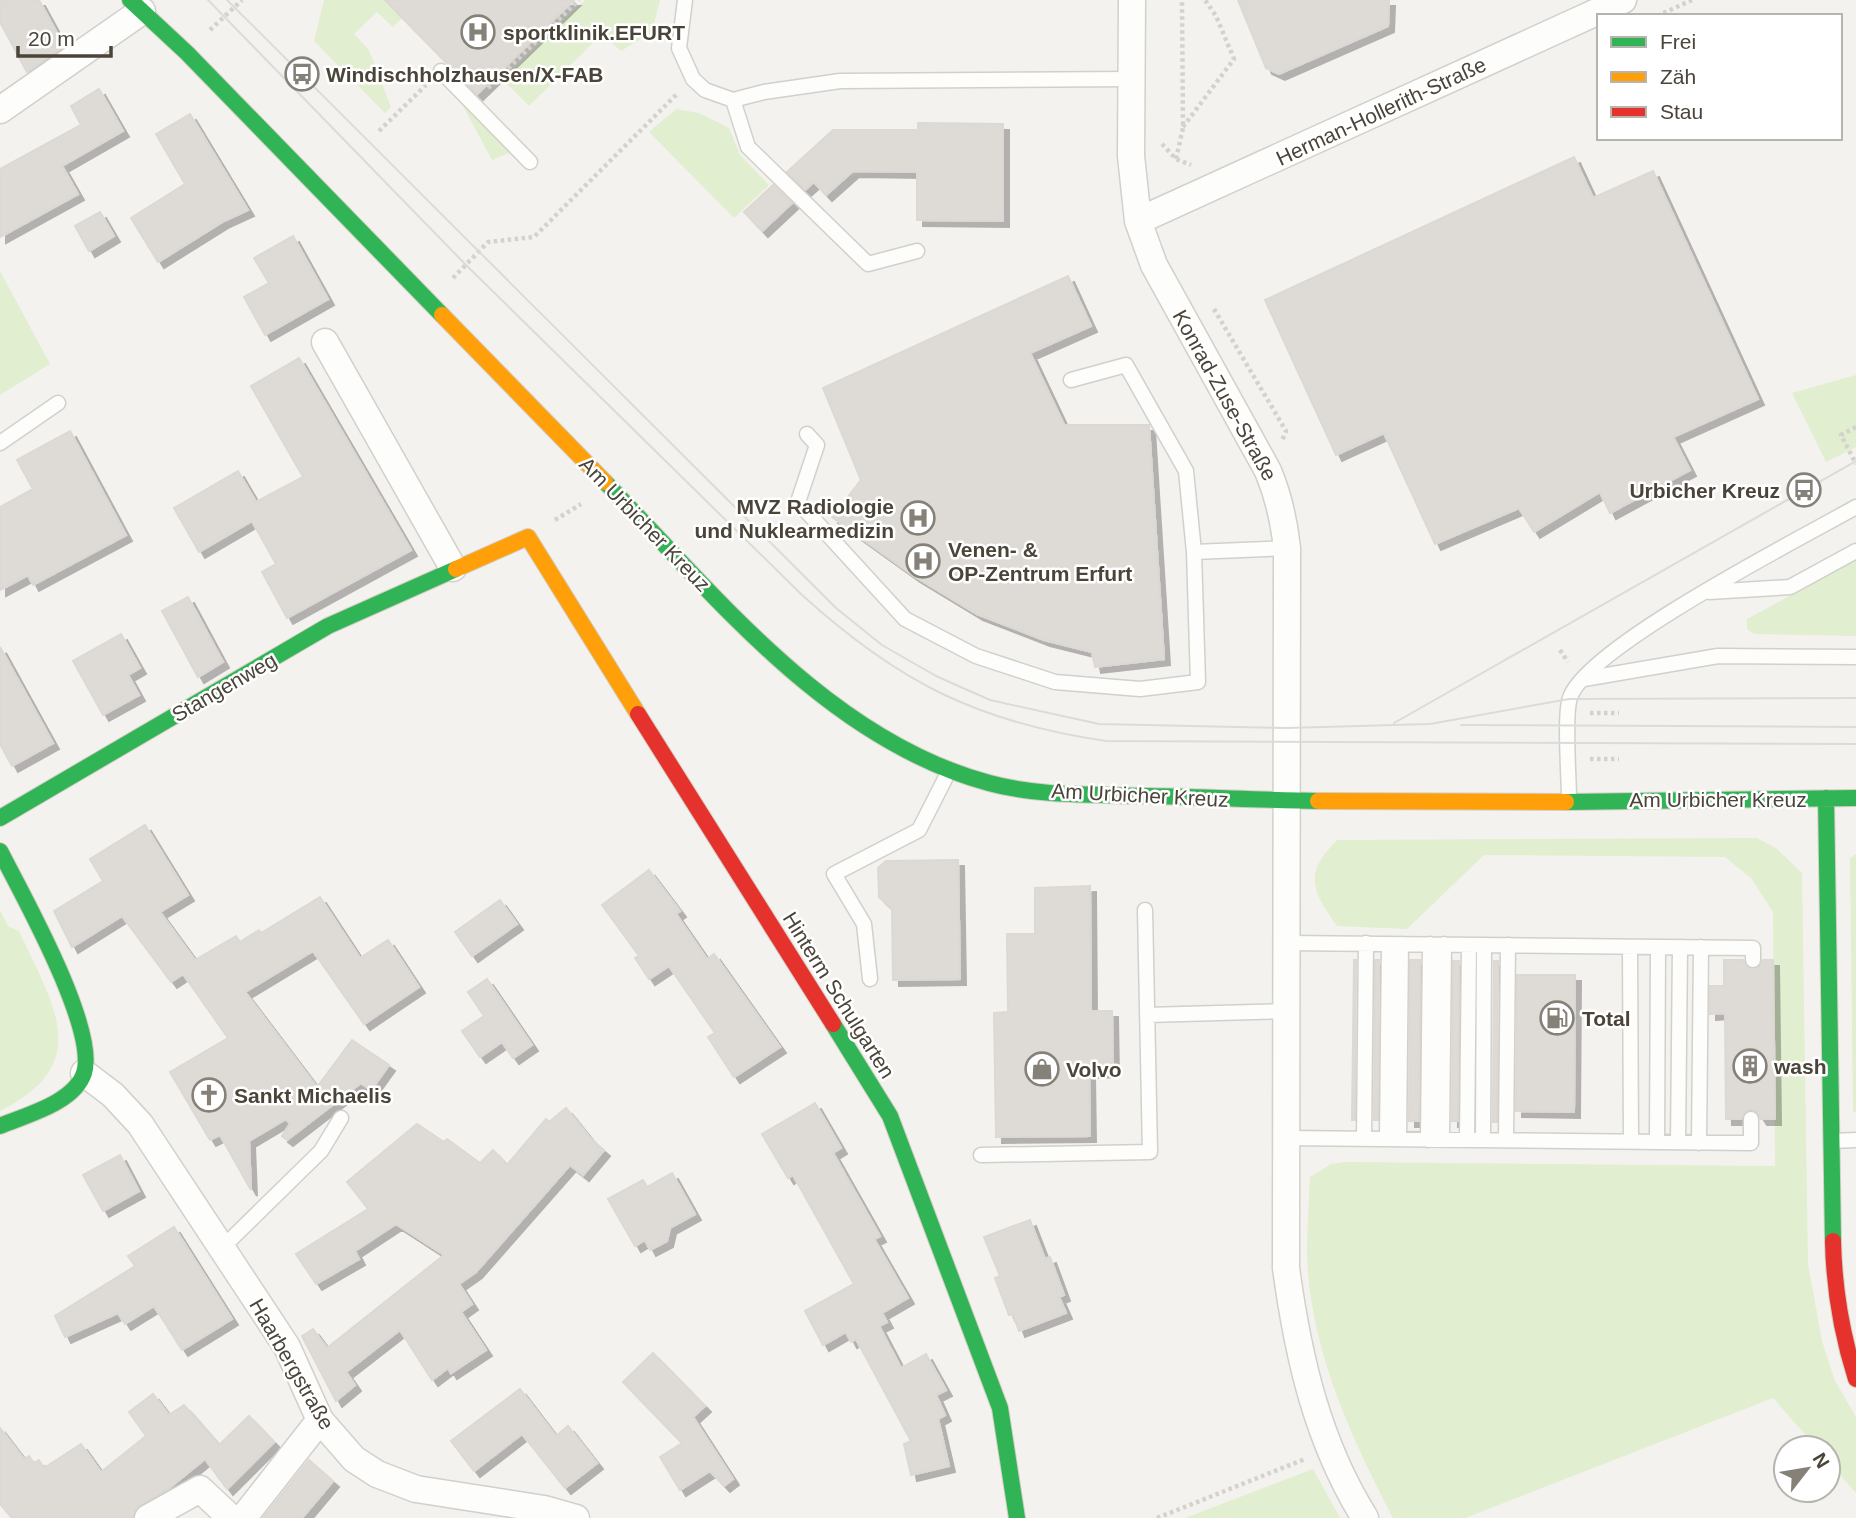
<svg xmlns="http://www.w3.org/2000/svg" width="1856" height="1518" font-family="Helvetica,sans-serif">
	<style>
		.green { fill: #e1eecf }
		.building { fill: #dedbd6; stroke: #dcd9d4; stroke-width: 2; filter: url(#shadow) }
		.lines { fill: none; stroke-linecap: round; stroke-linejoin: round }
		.lane-casing { stroke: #d2d0cb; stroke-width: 17 }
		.street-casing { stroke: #d2d0cb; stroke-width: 29 }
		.fast-casing { stroke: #d3cfc5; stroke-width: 18 }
		.slow-casing { stroke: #d3cfc5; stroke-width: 18 }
		.jam-casing { stroke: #d3cfc5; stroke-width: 18 }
		.path { stroke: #d3d2cc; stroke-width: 4.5; stroke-dasharray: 3.5 3.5; stroke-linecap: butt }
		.lane { stroke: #fdfdfc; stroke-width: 14 }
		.street { stroke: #fdfdfc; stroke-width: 26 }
		.fast { stroke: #30b455; stroke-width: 16 }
		.slow { stroke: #ff9f0a; stroke-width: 16 }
		.jam { stroke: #e5322d; stroke-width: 16 }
		.tram { stroke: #dbdbda; stroke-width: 2 }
		.labels { text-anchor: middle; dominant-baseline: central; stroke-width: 5; stroke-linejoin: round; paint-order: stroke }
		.poi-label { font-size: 21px; font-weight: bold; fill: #4b4439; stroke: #fff; text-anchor: start }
		.street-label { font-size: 21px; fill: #4b4439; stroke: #fff }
	</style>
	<defs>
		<filter id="shadow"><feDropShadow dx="6" dy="6" stdDeviation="0" flood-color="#0004"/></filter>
	</defs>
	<rect width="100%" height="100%" fill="#f4f2ee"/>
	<path class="green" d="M324,0H384L402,18L393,27L377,12L354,34L369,50L391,107L385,113L314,41Z
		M585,0H660L652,32L621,51L602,34L529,106L503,80Z
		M467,103L514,151L492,160L463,106Z
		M676,109L699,113L729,128L740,155L769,185L734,218L649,132Z
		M0,271L50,364L0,395Z
		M1856,375V447L1826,462L1792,393Z
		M1856,560V636L1754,634L1747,629V619Z
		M1757,838L1776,848L1802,873L1808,1264L1822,1341L1835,1381L1856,1417V1493L1828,1461V1448H1817L1773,1398L1465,1518H1393C1351,1437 1309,1347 1307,1253C1307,1228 1309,1202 1310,1177L1331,1164L1346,1162L1775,1166L1773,912L1751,878L1725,857L1484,855L1407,929L1337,926C1312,891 1303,874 1337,840Z
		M1856,854V1113L1853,1111L1850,858Z
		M0,910L8,926L19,931C52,1003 96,1064 0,1111Z
		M1313,1469L1340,1518H1185Z"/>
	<path class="building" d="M0,0H39L64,46L27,72L0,22Z
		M385,0H574L477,94Z
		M1238,0H1389L1388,26L1279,74L1266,68Z
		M99,89L123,131L62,166L78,194L0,237V169L81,125L71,106Z
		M190,114L248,210L224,221L158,262L131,218L185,184L156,134Z
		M918,123L1003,124V221L917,220V172L853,171L826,195L814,182L805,190L787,172L833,130H918Z
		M1574,157L1593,198L1653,171L1758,399L1673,437L1690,470L1610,513L1600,492L1534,532L1519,508L1435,544L1384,433L1336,455L1265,300Z
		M773,185L792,203L762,231L744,212Z
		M100,212L114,236L89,251L75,226Z
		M293,236L328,299L265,335L244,297L269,283L254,258Z
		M1068,276L1091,326L1030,353L1064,425H1149L1164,659L1095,667L1092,652L1044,640L977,614L914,576L832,517L861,480L823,388Z
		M299,358L411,550L287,618L262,572L276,564L252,521L199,552L174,508L238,471L256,502L303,477L251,386Z
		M70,431L126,535L33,585L28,575L0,590V507L33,489L17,460Z
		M188,597L223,662L198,677L162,611Z
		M121,634L140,668L128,675L139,695L103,715L73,661Z
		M0,647L53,743L12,766L0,744Z
		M145,825L188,895L160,912L195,960L236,936L240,942L259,930L261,933L320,897L360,958L388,940L419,987L364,1024L313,951L245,992L317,1087L352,1040L389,1065L371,1090L361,1083L287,1140L282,1136L290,1124L286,1119L249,1141L251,1190L220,1135L210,1140L170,1072L228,1038L183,974L171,982L122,916L72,947L54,911L103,881L90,859Z
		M958,860L960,979L893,980L892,909L879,897L878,868L886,861Z
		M649,870L680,911L676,914L707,959L714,954L780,1047L734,1077L708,1037L715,1033L669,966L649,979L635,958L639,956L602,905Z
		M1090,886L1091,1011H1112L1113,1071L1089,1072L1090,1136L996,1137L994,1013L1008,1012L1007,934H1035V888Z
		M500,900L517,924L472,956L455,932Z
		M1354,960H1356L1355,1120H1352Z
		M1375,960H1379L1378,1120H1374Z
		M1410,960H1420L1419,1121H1409Z
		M1724,960H1743L1748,968L1754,970L1761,965L1763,960H1773L1775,1119H1761L1756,1111L1750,1109L1741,1119H1726L1725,1013L1710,1014V986H1724Z
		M1453,961H1459L1458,1121H1452Z
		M1494,961H1498L1497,1122H1493Z
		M1517,975H1575L1574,1112L1516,1111Z
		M487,979L532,1045L513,1058L502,1042L480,1057L462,1031L484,1016L468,992Z
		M815,1103L841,1148L833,1153L880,1236L874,1239L908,1298L882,1313L887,1322L879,1326L901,1368L926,1354L946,1390L936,1395L945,1415L938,1419L949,1466L911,1475L904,1444L911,1441L856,1339L851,1342L846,1332L823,1345L805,1311L854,1284L793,1175L788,1178L762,1134Z
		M566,1108L591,1139L604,1150L583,1175L570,1165L476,1272L459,1284L472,1304L461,1312L486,1350L451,1373L448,1368L432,1380L400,1330L346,1372L355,1385L336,1401L302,1336L313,1329L327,1348L444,1255L396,1224L355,1251L359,1259L316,1284L296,1254L368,1209L347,1182L417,1124L444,1142L447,1139L480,1163L493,1150L507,1165L546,1119L549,1122Z
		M120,1155L139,1191L103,1211L83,1175Z
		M672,1173L695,1214L670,1228L667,1241L650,1250L645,1240L635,1246L608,1199L643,1180L647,1187Z
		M1030,1220L1045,1259L1050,1257L1064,1295L1059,1297L1066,1313L1019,1331L1013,1314L1009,1315L995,1278L1000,1276L984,1237Z
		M174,1227L232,1319L182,1350L154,1306L125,1324L118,1313L65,1337L55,1316L135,1266L128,1256Z
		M653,1353L705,1406L693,1417L733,1479L724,1486L710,1471L680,1490L660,1457L682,1443L623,1382Z
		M520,1389L556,1436L568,1426L597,1463L565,1488L522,1434L474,1471L451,1441Z
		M153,1394L169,1415L184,1405L219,1445L249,1416L274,1442L227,1489L205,1459L168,1489L140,1505L132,1518H12L0,1504V1428L24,1459L29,1456L34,1463L39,1460L44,1468L81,1444L101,1472L146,1436L129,1412Z
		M309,1460L333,1481L302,1518H263Z"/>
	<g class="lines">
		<defs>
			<path id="lane" d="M685,0L679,48L693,79L705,90L733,100L764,92L840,81L1132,79
				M441,71L530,162
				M733,100L748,147L868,264L917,251
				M807,434L817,445L798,502L905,619L976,656L1055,682L1140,689L1198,682L1194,552L1186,471L1126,365L1071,380
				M0,443L58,403
				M1194,552L1287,548
				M1709,592L1790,587L1856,551
				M1584,679L1718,656L1856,657
				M1569,799C1569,777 1564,714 1570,698C1585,648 1803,537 1856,507
				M1287,943L1753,948V960
				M1630,947L1631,1142
				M870,979L864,924L834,874L919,830L949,771
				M1147,1015L1287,1011
				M1287,1138L1751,1143V1119
				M1364,1139L1366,943
				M1387,1139L1389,944
				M1399,1139L1401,944
				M1428,1140L1430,944
				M1442,1140L1444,944
				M1467,1140L1469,945
				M1483,1140L1484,945
				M1506,1140L1508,945
				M1831,1141L1856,1140
				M1657,1142L1658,947
				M1678,1142L1680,947
				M1699,1143L1701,947
				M981,1155L1150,1152L1145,910
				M222,1248L321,1151L341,1118"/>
			<path id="street" d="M1132,0L1131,156L1138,221L1154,265L1268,471C1279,497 1284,521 1287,548L1286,1268C1298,1356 1317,1441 1365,1518
				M0,110L142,11
				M1138,221L1623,0
				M325,342L453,568
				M84,1073L113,1095L140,1124L287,1347L320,1420L354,1459L377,1474L416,1489L544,1509L576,1518
				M148,1518L200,1489L231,1518
				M243,1518L320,1420"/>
			<path id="fast" d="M130,0L187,53L442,315
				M605,482C716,596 829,740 989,783C1040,797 1095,794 1148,796C1204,797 1261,800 1318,801
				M1826,798L1833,1241
				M1566,802L1856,798
				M0,818L328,626L456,569
				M0,851C22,894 98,1029 84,1073C74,1103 26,1115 0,1126
				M833,1024L890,1116L1000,1408L1017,1518"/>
			<path id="slow" d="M442,315L605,482
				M456,569L528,537L638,714
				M1318,801L1566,802"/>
			<path id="jam" d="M638,714L833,1024
				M1833,1241C1834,1290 1841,1332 1856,1379"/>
		</defs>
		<use href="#lane" class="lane-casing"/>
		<use href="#street" class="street-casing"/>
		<use href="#fast" class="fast-casing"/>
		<use href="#slow" class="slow-casing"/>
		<use href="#jam" class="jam-casing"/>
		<path class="path" d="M1657,16L1692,0
			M210,30L242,0
			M488,88L579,0
			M1183,127L1234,59L1216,16L1205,0
			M379,131L426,85
			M1162,144L1176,159L1191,165
			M1176,159L1183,128L1182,0
			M453,278L488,242L534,237L677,94
			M1214,309L1286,431L1282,441
			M1856,427L1841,435L1856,464
			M555,520L581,504
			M1560,650L1568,662
			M1590,713H1619
			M1590,759H1619
			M1157,1518L1305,1459"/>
		<use href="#lane" class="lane"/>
		<use href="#street" class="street"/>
		<use href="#fast" class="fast"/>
		<use href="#slow" class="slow"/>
		<use href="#jam" class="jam"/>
		<path class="tram" d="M208,0L466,265L802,595C898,682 977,722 1106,741L1856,744
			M227,0L836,608L882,645L936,676L990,700L1099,724L1287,728L1430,724L1569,699L1856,698
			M1394,723L1856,461
			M1461,725L1856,727"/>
	</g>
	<defs>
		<symbol id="hospital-ring" viewBox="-11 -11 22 22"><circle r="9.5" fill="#fff" stroke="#868178" stroke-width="1.5"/><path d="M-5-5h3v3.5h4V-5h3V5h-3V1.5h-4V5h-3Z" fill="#868178"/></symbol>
		<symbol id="bus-ring" viewBox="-11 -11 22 22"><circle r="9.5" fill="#fff" stroke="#868178" stroke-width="1.5"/><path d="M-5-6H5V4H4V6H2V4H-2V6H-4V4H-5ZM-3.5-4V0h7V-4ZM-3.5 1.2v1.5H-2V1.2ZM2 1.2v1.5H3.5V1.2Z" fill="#868178"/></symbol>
		<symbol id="fuel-ring" viewBox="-11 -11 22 22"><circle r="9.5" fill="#fff" stroke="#868178" stroke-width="1.5"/><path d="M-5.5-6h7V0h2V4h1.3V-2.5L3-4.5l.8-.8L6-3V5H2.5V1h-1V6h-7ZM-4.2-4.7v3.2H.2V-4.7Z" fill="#868178"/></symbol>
		<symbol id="building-ring" viewBox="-11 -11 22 22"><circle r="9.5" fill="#fff" stroke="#868178" stroke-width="1.5"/><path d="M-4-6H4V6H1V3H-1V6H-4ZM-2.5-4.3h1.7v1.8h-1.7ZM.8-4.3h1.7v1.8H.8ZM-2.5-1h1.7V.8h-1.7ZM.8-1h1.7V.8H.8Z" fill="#868178"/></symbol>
		<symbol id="shop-ring" viewBox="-11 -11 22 22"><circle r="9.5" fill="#fff" stroke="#868178" stroke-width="1.5"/><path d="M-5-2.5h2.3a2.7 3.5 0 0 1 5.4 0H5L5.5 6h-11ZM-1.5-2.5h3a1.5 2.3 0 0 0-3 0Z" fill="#868178"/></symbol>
		<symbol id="church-ring" viewBox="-11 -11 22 22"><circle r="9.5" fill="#fff" stroke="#868178" stroke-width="1.5"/><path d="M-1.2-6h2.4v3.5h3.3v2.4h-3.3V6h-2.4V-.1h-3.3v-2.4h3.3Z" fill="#868178"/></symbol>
	</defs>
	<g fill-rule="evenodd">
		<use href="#hospital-ring" x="459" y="13" width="38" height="38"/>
		<use href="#bus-ring" x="283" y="55" width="38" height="38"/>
		<use href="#bus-ring" x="1785" y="471" width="38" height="38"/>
		<use href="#hospital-ring" x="899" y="499" width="38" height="38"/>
		<use href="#hospital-ring" x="904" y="542" width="38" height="38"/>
		<use href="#fuel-ring" x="1538" y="999" width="38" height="38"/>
		<use href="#building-ring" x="1731" y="1047" width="38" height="38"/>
		<use href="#shop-ring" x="1023" y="1050" width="38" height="38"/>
		<use href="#church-ring" x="190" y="1076" width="38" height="38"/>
	</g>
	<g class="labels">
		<g class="poi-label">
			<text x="503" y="32">sportklinik.EFURT</text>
			<text x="326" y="74">Windischholzhausen/X-FAB</text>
			<text x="1780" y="490" text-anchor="end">Urbicher Kreuz</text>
			<text x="894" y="506" text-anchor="end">MVZ Radiologie<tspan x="894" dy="24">und Nuklearmedizin</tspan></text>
			<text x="948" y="549">Venen- &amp;<tspan x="948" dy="24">OP-Zentrum Erfurt</tspan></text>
			<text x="1582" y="1018">Total</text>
			<text x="1774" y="1066">wash</text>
			<text x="1066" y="1069">Volvo</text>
			<text x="234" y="1095">Sankt Michaelis</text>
		</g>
		<g class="street-label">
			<text transform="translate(1381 111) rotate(-25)">Herman-Hollerith-Straße</text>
			<text transform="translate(1225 395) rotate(61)">Konrad-Zuse-Straße</text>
			<text transform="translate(645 524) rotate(46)">Am Urbicher Kreuz</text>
			<text transform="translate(224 687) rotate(-30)">Stangenweg</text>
			<text transform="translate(1140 795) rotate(3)">Am Urbicher Kreuz</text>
			<text x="1718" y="799">Am Urbicher Kreuz</text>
			<text transform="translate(839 995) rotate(58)">Hinterm Schulgarten</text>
			<text transform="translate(292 1364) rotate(60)">Haarbergstraße</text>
		</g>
	</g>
	<rect x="1597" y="14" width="245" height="126" fill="#ffffff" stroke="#b7b4b0" stroke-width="2"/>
	<rect x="1611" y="37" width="35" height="10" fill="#30b455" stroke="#b7b4b0" stroke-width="2"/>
	<text x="1660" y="49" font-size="21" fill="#4b4439">Frei</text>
	<rect x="1611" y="72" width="35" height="10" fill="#ff9f0a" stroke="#b7b4b0" stroke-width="2"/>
	<text x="1660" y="84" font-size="21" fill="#4b4439">Zäh</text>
	<rect x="1611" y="107" width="35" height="10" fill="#e5322d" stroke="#b7b4b0" stroke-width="2"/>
	<text x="1660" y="119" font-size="21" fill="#4b4439">Stau</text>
	<g transform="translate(1807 1469) rotate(59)"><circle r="33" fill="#ffffff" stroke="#b7b4b0" stroke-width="2"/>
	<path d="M0-5L12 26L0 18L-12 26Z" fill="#868178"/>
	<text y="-10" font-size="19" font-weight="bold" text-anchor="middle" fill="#4b4439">N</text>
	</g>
	<path d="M18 46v10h93v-10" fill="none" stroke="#4b4439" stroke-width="3.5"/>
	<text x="28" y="46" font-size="21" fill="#4b4439" stroke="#ffffff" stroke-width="5" paint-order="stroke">20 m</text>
</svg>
